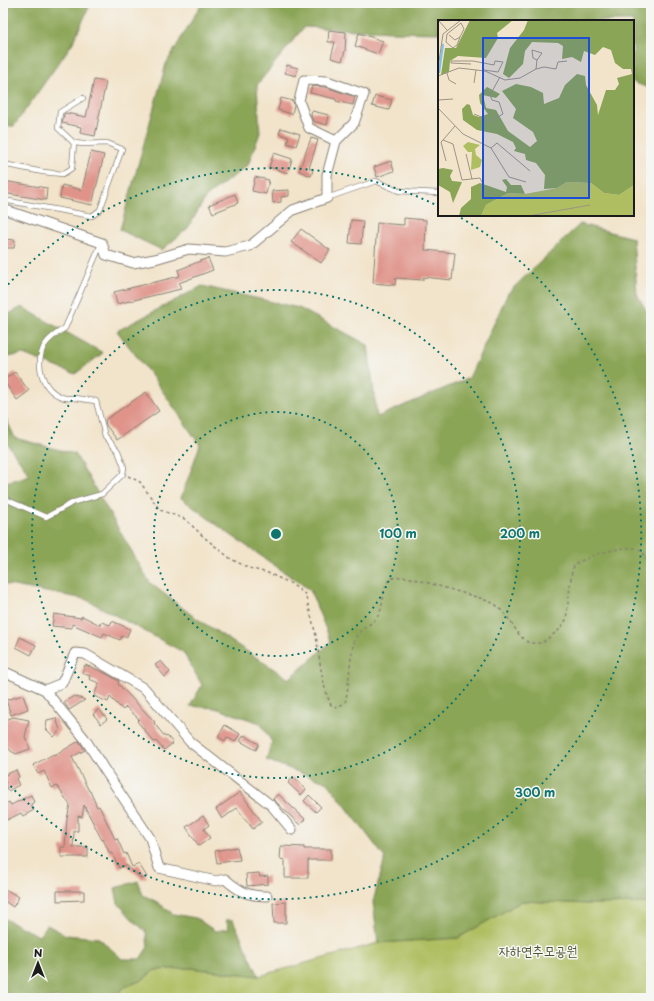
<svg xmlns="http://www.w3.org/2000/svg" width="654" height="1001" font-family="'Playpen Sans','Poor Story',sans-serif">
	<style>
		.green { fill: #afbe61; stroke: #666d3e }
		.forest { fill: #8ba557; stroke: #54603a }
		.building { fill: #df9389 }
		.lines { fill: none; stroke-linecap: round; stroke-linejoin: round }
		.service-casing { stroke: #878074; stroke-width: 6 }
		.minor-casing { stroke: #878074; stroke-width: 11 }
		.path { stroke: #878074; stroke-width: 1.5; stroke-dasharray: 3 3; stroke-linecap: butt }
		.service { stroke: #fff; stroke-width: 4.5 }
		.minor { stroke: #fff; stroke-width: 9 }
		.ring { fill: none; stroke: #0f766e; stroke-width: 2; stroke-dasharray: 2 4 }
		.labels { text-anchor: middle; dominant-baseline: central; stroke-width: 3; stroke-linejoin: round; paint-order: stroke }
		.park-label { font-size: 14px; fill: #4f5534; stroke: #f6f6f2 }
		.inset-river { fill: none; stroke: #78c0f0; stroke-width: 2 }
		.inset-road { fill: none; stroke: #9c9485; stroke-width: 1 }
		.view { fill: #1d4ed8; fill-opacity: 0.15; stroke: #1d4ed8; stroke-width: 2 }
		.inset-edge { fill: none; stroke: #1c1c1c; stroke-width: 2 }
		.centre { fill: #0f766e; stroke: #f6f6f2; stroke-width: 2 }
		.ring-label { font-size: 12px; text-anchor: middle; font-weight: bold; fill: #0f766e; stroke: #f6f6f2; stroke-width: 3; stroke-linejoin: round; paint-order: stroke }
	</style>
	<rect width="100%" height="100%" fill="#f6f6f2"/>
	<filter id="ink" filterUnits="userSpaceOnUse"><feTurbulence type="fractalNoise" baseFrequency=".025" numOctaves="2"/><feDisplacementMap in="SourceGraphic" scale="8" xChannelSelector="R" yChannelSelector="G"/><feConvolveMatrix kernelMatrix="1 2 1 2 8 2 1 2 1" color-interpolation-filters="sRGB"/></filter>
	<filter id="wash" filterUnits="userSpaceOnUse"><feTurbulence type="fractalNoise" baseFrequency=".012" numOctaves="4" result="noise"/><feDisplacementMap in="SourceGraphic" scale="16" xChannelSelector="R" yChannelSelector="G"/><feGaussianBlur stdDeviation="0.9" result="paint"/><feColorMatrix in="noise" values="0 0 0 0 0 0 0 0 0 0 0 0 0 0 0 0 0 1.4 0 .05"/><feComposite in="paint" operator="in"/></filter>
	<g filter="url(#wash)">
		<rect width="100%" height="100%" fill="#f2e4cb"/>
		<path class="green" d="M522,901L590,904L651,903V998H112L125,987L142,980L155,970L190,968L259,976L378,943L458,938Z"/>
		<path class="forest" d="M3,3H91L72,44L14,126H3Z
			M202,3H651V89L633,82V21H439V33L391,32L304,27L257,85L260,133L248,165L206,197L188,228L162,250L120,230L166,64Z
			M580,224L633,238L637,294L651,319V903L590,904L522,901L458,938L378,943L373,902L385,858L328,783L266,760L272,742L260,723L215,708L190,706L202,685L183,652L85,599L3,584V483L30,475L3,438V412L15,438L75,454L150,583L193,616L289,679L331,642L310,590L228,533L181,498L200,445L154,379L117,331L202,286L299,308L368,345L377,417L469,378L508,293Z
			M22,307L103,353L75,374L23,354L3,358V317Z
			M138,881L143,895L157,902L173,914L196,918L215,931L229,929L226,920H233L259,976L190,968L155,970L142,980L125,987L112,998H3V918L39,936L47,925L66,935L99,938L122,959H140L148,947L146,932L129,916L118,903L115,888Z"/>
		<g id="blocks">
			<path class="building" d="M329,30L346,32L345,51L342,61L331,58L335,42H328Z
				M359,33L383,41L378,54L355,46Z
				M287,65L298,68L296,76L285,73Z
				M94,80L106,82L95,136L80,133L81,127L62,123L64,114L66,113L86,117Z
				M312,86L326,87L355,97L353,105L336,101V99L310,93Z
				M375,96L392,100L389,110L372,106Z
				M281,98L293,101L294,105L292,114L278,110Z
				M312,111L329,115L327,125L313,121L311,115Z
				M281,128L300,134L296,146L287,143L289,137L279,134Z
				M311,138L318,140L309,168L313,170L311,176L299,171Z
				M91,152L104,155L92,205L60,198L62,185L82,190Z
				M274,153L292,159L288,173L269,167Z
				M391,161L394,171L377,177L374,167Z
				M255,177L269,180L266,194L252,191Z
				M3,181L47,188L46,200L3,193Z
				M289,190V196L281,197V202L273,203L272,191Z
				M235,194L238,203L213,213L209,205Z
				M404,218L426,220L425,250L455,253L452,280L423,277V280L396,278L395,285L373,283L377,223L404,225Z
				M351,220L363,221L361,244L349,243Z
				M301,229L330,250L321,263L291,242Z
				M3,239L15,240L14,248H3Z
				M208,258L213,270L179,283L181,289L117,304L114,292L180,276L178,270Z
				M15,372L29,391L17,400L3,380Z
				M146,392L159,411L117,440L106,425L105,420Z
				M54,614L81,618L82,616L100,625L101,622L110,625L112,621L130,629L126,638L122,636L120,640L104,633L102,637L72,624V628L52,626Z
				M20,637L36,645L31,655L16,647Z
				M161,661L170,672L165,677L155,665Z
				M85,665L101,671L119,681L118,684L155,722L154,723L165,737L167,736L173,743L164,750L156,741L154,742L137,721L139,719L126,707L123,710L110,697L108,702L94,696L99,683L89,679L90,676L82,673Z
				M23,695L28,709L11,715L6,700Z
				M74,696L85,700L69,710L64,702Z
				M99,709L107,719L101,724L93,714Z
				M13,717L29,720L25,737L30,749L16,754L11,751L3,743V721Z
				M56,718L60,730L54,737L46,729L47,720Z
				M225,725L240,734L235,742L227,737L225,741L218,737Z
				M244,735L259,744L256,750L240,741Z
				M79,741L85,750L72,757L89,791H90L97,807L99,806L115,839L117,838L124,854L126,853L132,867L139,864L147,877L142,879L126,865L119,868L112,853L110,854L103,839L102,840L84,805L82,817L78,816V831H74L73,847H88V857H61V847H65L67,819L70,805L57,786L52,788L44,771L38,774L33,765L54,754V756Z
				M16,770L19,777L16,779L19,785L8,791L3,781V776Z
				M293,777L306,789L301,795L288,783Z
				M240,792L262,822L253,829L237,808L222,819L216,809Z
				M278,794L305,819L300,825L273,799Z
				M31,795L34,802L31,804L34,810L23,816L21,813L3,822V805L9,802L11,805Z
				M309,795L321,807L316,812L304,801Z
				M203,816L209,825L204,829L210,838L199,846L186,827Z
				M281,846L304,847V849H331V860H308V878H285V860L280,859Z
				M237,847L240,860L217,863L215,851Z
				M259,873L260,877L268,876V884L247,886L246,874Z
				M3,888L19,897L13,907L3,900Z
				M57,891H84V900L57,901Z
				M286,902V923H274L273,903Z"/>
		</g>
	</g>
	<g filter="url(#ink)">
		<use href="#blocks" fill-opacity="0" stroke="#878074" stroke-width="1"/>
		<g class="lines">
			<defs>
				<path id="service" d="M74,143L58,128L60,112L83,98
					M3,164L43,172L63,174L72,168L74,143L84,144L107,143L122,149L100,210L92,216L3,200
					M327,198L376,181L399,191L439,193
					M3,498L46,517L74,502L102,494L123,474L124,467L118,451L105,436L96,401C89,400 81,399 74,398C70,398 66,399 62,397C42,390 35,365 44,346C49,338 57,333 65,328L101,244"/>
				<path id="minor" d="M3,209L102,243L106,255L133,263L155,259L189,249L225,252L250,246L293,210L327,198V175L336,141L354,123L364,94L327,81L304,80L299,101L309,128L336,141
					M3,671L45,690L62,683L75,653L85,654L145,689L190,742L272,806L292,830
					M45,690L85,739L104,769L150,838L159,868L216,881L225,879C240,892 248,896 267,896"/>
			</defs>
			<use href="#service" class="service-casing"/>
			<use href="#minor" class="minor-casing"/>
			<path class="path" d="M128,476L140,482L160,510L185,519L205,538L231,559L249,568L268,573L290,583L305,594C309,608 313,622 316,636C320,659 321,683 331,705L337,707L345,703C350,683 349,657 355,639C359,629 374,624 379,614C388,595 377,571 411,578L480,598L495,604L506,615L520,636L529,643H542L559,630L566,620L572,570L576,563L600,553L623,548H636L643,552L651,570"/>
			<use href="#service" class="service"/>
			<use href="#minor" class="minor"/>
		</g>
	</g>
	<g class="ring">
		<circle cx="276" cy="534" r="122"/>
		<circle cx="276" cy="534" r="244"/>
		<path d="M4 289A366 366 0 0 1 436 205M456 215A366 366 0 1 1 4 779"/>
	</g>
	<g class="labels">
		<g class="park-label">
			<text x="538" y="950">자하연추모공원</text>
		</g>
	</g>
	<g transform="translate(438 20)">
		<rect width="196" height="196" fill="#f2e4cb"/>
		<path d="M30,122L42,125L37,129L38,135L44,140L42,147L33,150L34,132H30L25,126ZM129,162L153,163L166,173L181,175L196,165V196H43L48,185L70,173L87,174L119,168Z" fill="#afbe61"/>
		<path d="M32,0H75L59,13L60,18L48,38L20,36L12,41L11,52L3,55L7,28H18ZM90,0H196V165L181,175L166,173L153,163L129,162L119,168L106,169L107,155L98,143L88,140L87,134L76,131L78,128L75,122L59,114L39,110L25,100L24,89L29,84L32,85L35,95L41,97L50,94L42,83L41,75L49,67L62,74L58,78L45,75L48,88L58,90L70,111L92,127L99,121L95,112L75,98L78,89L64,71L78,64L93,67L105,73L106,84L121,78L127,65L139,54L147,56L148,65L159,85L160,95L168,70H177L181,64L179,58L194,54L193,49H185L177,43L173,30L165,27L157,35L146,31L143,42L134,37L124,39L125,26L120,23L94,22L87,31L85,44L71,58L65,54L72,28L86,10ZM5,148L15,150L12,156L14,161L24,162L15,183L12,172L0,165V149ZM68,159L73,165H83L87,174L70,173L48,185L43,196H21L23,188L33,179V167L42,163L68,172L69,167L64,160Z" fill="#8ba557"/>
		<path class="inset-river" d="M1,53L5,24"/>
		<path class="inset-road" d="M1,1L9,10M11,15L17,20L22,17L26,9L23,3L9,14L8,22L15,28L19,25L22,17M33,44L13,43V41H35L56,45L57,41L65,42L60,52L46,50M0,48L5,14L23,0M98,49L106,47L118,49L120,42L129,41M9,53L11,60L18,64M0,56L21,48L47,51L67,60L82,58L98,49L99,40L95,38L94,30L104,33L99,40M36,63L38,50M0,80L15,79M0,88L25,114L53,128L59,123L92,151M36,94L53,101L65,94L61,82L54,80L52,75L62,57M17,106L5,120L15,124L24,160L42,158L45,164M5,120L3,122L8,141M53,128L71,157L88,162M28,134L34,159M90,196L152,185"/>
		<path class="view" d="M45,18H151V178H45Z"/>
		<rect width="196" height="196" class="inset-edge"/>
	</g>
	<circle cx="276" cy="534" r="6" class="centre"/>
	<g class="ring-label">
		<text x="398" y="538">100 m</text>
		<text x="520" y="538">200 m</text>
		<text x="535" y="797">300 m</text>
	</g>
	<rect width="654" height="1001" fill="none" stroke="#f6f6f2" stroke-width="16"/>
	<g transform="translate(38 963)" stroke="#f6f6f2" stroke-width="3" paint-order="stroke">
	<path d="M0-3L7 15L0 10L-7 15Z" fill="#1c1c1c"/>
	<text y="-6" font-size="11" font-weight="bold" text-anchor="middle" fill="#1c1c1c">N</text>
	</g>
</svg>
